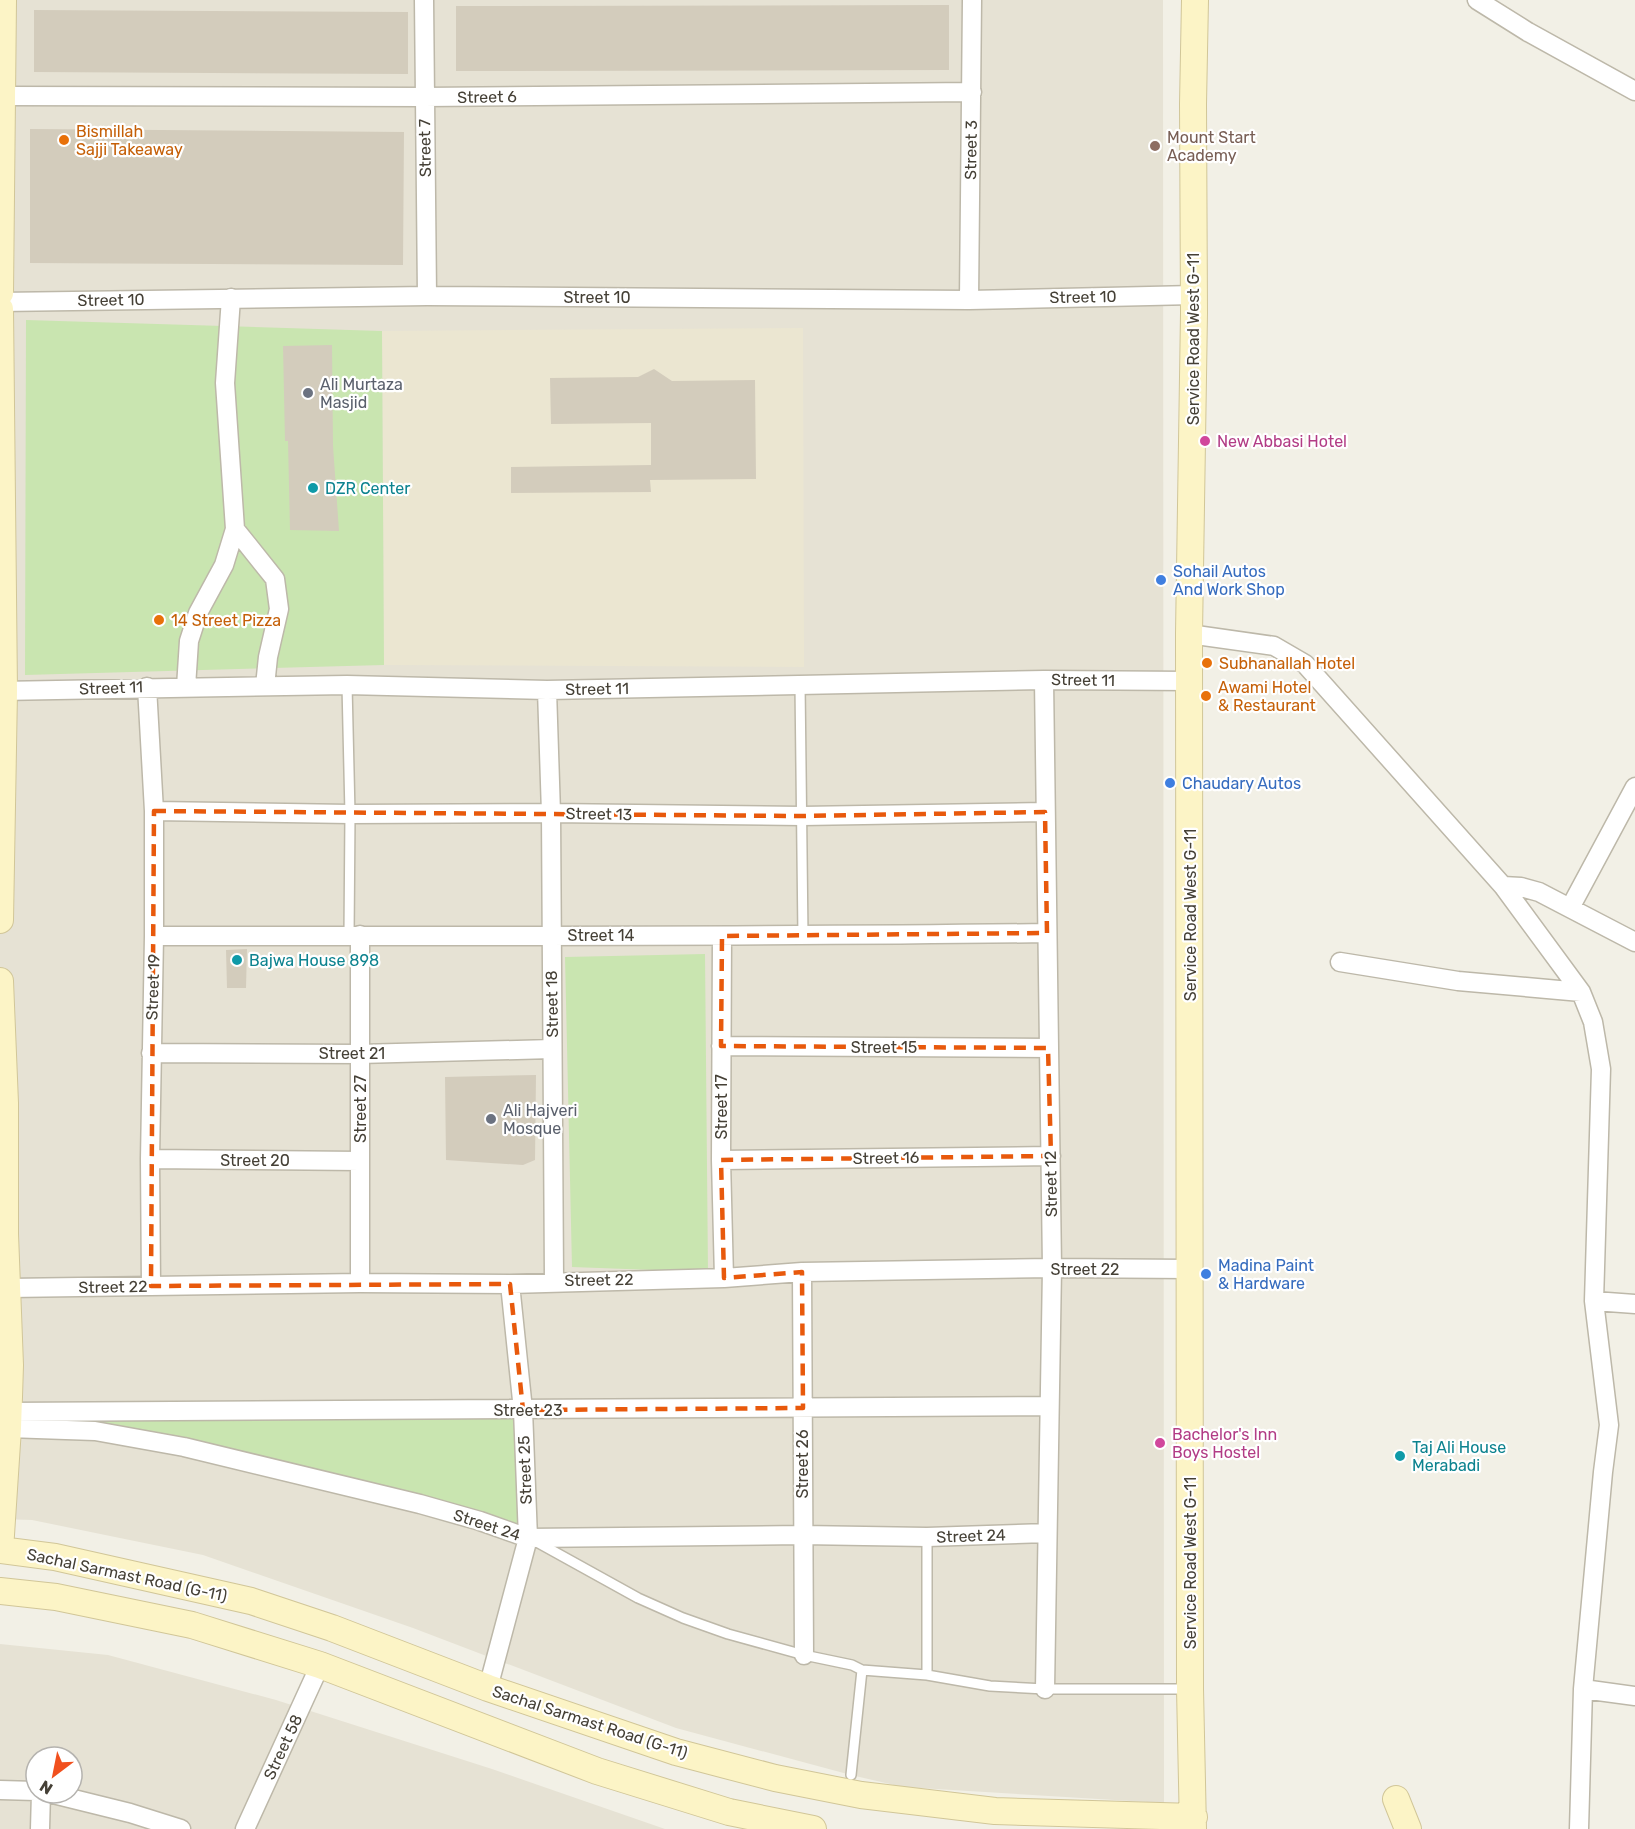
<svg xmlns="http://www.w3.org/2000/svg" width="1635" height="1829" font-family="Rubik,sans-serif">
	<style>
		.residential { fill: #e6e2d4; fill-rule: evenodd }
		.education { fill: #ebe6d1 }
		.green { fill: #c9e5b0 }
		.building { fill: #d3ccbc }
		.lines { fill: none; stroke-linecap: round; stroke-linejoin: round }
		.lane-casing { stroke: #bdb8a9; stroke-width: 12 }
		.street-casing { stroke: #bdb8a9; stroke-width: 21 }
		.secondary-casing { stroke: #d1c698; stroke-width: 28 }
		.lane { stroke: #fff; stroke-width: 9 }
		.street { stroke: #fff; stroke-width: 18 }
		.secondary { stroke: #fcf4c6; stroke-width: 26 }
		.marked { fill: none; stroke: #e8590c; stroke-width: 4.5; stroke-dasharray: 12 8; stroke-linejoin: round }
		.food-dot { fill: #e8710a; stroke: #fff; stroke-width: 2 }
		.education-dot { fill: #8d6e63; stroke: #fff; stroke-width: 2 }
		.worship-dot { fill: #6b7280; stroke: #fff; stroke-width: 2 }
		.hotel-dot { fill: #d1479c; stroke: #fff; stroke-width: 2 }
		.culture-dot { fill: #0f9aa8; stroke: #fff; stroke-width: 2 }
		.shop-dot { fill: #3f7fe0; stroke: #fff; stroke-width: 2 }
		.labels { text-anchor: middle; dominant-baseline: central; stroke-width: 4.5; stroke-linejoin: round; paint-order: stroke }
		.street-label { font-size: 16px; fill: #454036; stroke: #fff }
		.food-label { font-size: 16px; fill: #c56008; stroke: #fff; text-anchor: start }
		.education-label { font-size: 16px; fill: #785e54; stroke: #fff; text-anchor: start }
		.worship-label { font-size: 16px; fill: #5b616d; stroke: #fff; text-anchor: start }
		.hotel-label { font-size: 16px; fill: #b23c85; stroke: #fff; text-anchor: start }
		.culture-label { font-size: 16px; fill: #0d838f; stroke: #fff; text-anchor: start }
		.shop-label { font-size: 16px; fill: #366cbe; stroke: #fff; text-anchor: start }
	</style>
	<rect width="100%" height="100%" fill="#f2f0e6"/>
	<path class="residential" d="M0,0H1163L1164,1803L903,1787L851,1775L676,1728L413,1628L203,1555L32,1520L0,1519Z
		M0,1644L108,1655L276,1700L492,1769L665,1829H0ZM36,1757H72V1793H36Z"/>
	<path class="education" d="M803,328L804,667L384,665L382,331Z"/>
	<path class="green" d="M26,320L382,331L384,665L25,675Z
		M705,954L708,1272L572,1267L565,957Z
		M519,1413L521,1531L12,1415Z"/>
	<path class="building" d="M949,5V70L456,71V6Z
		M34,10L408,12V74L34,72Z
		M30,129L404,132L403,265L30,263Z
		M332,345L333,446L339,531L290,530L288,441H285L283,346Z
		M654,369L672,381L755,380L756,479L650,480L651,492L511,493V467L651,465V423L551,424L550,378L638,377Z
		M247,949L246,988H227L226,950Z
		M536,1075L535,1160L523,1165L446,1160L445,1077Z"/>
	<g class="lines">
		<defs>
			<path id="lane" d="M800,684L803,936
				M347,685L350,814L349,936
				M535,1541L638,1598L683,1618L728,1634L804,1655L852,1665L862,1670L927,1675L990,1686L1045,1689H1189
				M927,1675V1537
				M851,1775L862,1670"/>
			<path id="street" d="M424,0L427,296
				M1477,0L1528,32L1635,91
				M2,96L424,97L972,92
				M969,300L972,0
				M0,302L427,296L969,300L1194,295
				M235,529L275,579L279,609L268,657L265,686
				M1189,634L1274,646L1305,664L1503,886L1581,992L1593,1022L1601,1069L1594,1301L1609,1425L1603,1472L1583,1689L1579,1829
				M1044,680L1052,1268L1045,1689
				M147,687L154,811V936L150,1159L151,1286
				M186,687L189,641L198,613L224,565L235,529L225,383L231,298
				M547,690L551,813L554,1281
				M0,691L347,685L547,690L1044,680L1190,681
				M154,811L350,814L551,813L802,816L1045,812
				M1503,886L1521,887L1539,892L1635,942
				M1570,908L1635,787
				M154,936C452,936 749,937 1047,933
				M722,936L721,1160L724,1278
				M1340,962L1458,981L1581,992
				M721,1046L1048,1048
				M151,1053L359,1054L552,1049
				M150,1159L360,1161
				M721,1160L1051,1156
				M802,1272L804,1655
				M360,1283V935
				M9,1288L360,1283L510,1284L724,1278L802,1272L1052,1268L1190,1269
				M1594,1301L1635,1304
				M8,1412L1048,1406
				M8,1428L95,1431L184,1447L420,1504L480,1521L528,1538L802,1535L927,1537L1047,1533
				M488,1688L528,1538L523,1410L510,1284
				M1583,1689L1635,1696
				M0,1790L36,1791
				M49,1793L130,1813L181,1829
				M40,1829L41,1793
				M245,1829L320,1665"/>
			<path id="secondary" d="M0,293L3,0
				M0,309L4,691L0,920
				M0,981L5,1103V1234L10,1365L8,1428L0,1550
				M0,1550L55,1557L251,1601L332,1628L488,1688L676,1752L775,1778L861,1795L995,1811L1194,1817
				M0,1591L56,1597L192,1625L320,1665L597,1771L729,1812L813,1829
				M1396,1799L1408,1829
				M1193,1829L1190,1689L1189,634L1194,313L1193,104L1195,0"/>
		</defs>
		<use href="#lane" class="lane-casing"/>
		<use href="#street" class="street-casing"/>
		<use href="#secondary" class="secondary-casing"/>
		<use href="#lane" class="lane"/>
		<use href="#street" class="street"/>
		<use href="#secondary" class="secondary"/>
	</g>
	<path class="marked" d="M154,811L802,816L1045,812L1047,933L722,936L721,1046L1048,1048L1051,1156L721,1160L724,1278L802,1272L803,1408L523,1410L510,1284L151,1286Z"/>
	<g class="food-dot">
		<circle cx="64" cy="140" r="6"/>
		<circle cx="159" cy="620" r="6"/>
		<circle cx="1207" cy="663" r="6"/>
		<circle cx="1206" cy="696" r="6"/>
	</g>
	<circle class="education-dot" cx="1155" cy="146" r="6"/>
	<g class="worship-dot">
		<circle cx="308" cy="393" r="6"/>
		<circle cx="491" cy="1119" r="6"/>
	</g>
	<g class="hotel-dot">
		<circle cx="1205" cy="441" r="6"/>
		<circle cx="1160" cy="1443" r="6"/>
	</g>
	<g class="culture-dot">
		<circle cx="313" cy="488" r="6"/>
		<circle cx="237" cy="960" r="6"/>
		<circle cx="1400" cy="1456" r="6"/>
	</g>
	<g class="shop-dot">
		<circle cx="1161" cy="580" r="6"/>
		<circle cx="1170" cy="783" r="6"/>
		<circle cx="1206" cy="1274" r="6"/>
	</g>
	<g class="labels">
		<g class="street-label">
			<text transform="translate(487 97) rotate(-1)">Street 6</text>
			<text transform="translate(425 148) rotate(-91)">Street 7</text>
			<text transform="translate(971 150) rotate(-89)">Street 3</text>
			<text x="597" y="297">Street 10</text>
			<text transform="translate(1083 297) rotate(-1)">Street 10</text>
			<text transform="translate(111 300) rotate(-1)">Street 10</text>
			<text transform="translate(1193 339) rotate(-90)">Service Road West G-11</text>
			<text transform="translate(1083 680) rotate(1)">Street 11</text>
			<text transform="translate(111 688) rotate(-2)">Street 11</text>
			<text transform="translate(597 689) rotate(-1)">Street 11</text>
			<text transform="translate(599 814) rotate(1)">Street 13</text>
			<text transform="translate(1190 915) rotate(-90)">Service Road West G-11</text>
			<text x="601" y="935">Street 14</text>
			<text transform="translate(153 987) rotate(-88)">Street 19</text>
			<text transform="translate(552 1004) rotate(-91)">Street 18</text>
			<text x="884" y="1047">Street 15</text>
			<text x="352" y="1053">Street 21</text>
			<text transform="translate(721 1107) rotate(-90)">Street 17</text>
			<text transform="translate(360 1109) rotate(-90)">Street 27</text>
			<text transform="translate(886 1158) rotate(-1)">Street 16</text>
			<text x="255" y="1160">Street 20</text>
			<text transform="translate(1051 1184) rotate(-91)">Street 12</text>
			<text x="1085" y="1269">Street 22</text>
			<text transform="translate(599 1280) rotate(-1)">Street 22</text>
			<text transform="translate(113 1287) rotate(-1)">Street 22</text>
			<text x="528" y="1410">Street 23</text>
			<text transform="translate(802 1464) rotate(-90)">Street 26</text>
			<text transform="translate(525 1470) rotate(-92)">Street 25</text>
			<text transform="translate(487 1525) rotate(18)">Street 24</text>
			<text transform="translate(971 1536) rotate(-2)">Street 24</text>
			<text transform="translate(1190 1563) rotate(-90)">Service Road West G-11</text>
			<text transform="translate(127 1575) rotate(12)">Sachal Sarmast Road (G-11)</text>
			<text transform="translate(590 1722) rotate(18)">Sachal Sarmast Road (G-11)</text>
			<text transform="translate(283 1747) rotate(-65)">Street 58</text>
		</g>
		<g class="food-label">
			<text x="76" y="131">Bismillah<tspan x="76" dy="18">Sajji Takeaway</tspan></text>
			<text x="171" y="620">14 Street Pizza</text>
			<text x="1219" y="663">Subhanallah Hotel</text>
			<text x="1218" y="687">Awami Hotel<tspan x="1218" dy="18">&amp; Restaurant</tspan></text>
		</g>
		<g class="education-label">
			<text x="1167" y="137">Mount Start<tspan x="1167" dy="18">Academy</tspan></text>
		</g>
		<g class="worship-label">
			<text x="320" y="384">Ali Murtaza<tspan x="320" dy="18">Masjid</tspan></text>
			<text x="503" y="1110">Ali Hajveri<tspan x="503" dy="18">Mosque</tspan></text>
		</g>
		<g class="hotel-label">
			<text x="1217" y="441">New Abbasi Hotel</text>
			<text x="1172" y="1434">Bachelor's Inn<tspan x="1172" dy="18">Boys Hostel</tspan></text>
		</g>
		<g class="culture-label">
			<text x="325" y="488">DZR Center</text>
			<text x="249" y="960">Bajwa House 898</text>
			<text x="1412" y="1447">Taj Ali House<tspan x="1412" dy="18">Merabadi</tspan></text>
		</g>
		<g class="shop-label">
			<text x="1173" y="571">Sohail Autos<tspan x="1173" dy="18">And Work Shop</tspan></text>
			<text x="1182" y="783">Chaudary Autos</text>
			<text x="1218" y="1265">Madina Paint<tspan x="1218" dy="18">&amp; Hardware</tspan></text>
		</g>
	</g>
	<g transform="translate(54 1775) rotate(212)"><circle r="28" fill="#ffffff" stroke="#b5b3af" stroke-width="1.5"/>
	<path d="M0-4.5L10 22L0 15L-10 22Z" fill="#f1501e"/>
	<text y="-9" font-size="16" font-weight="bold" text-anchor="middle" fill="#454036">N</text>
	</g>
</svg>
